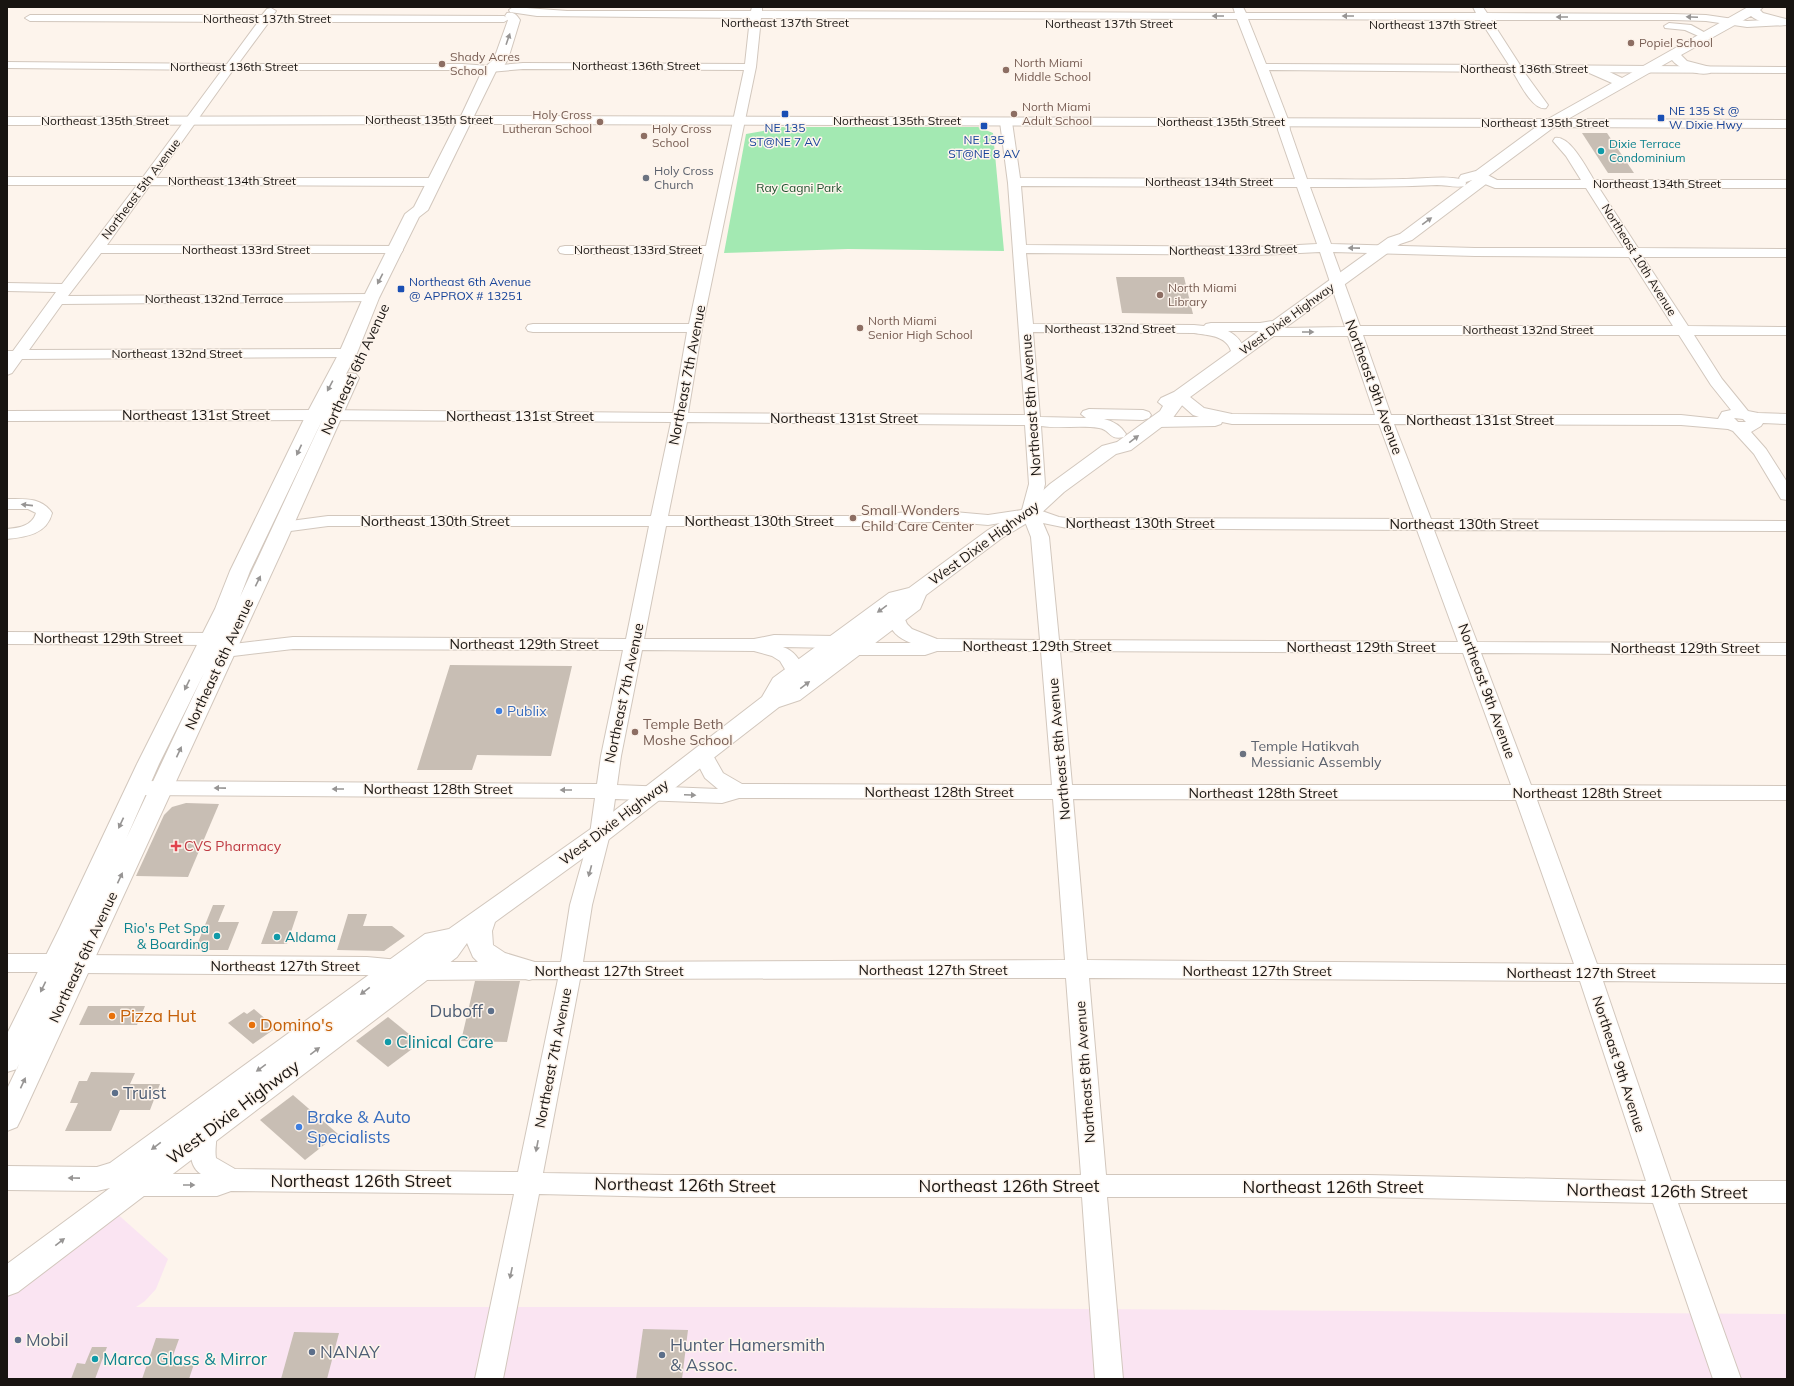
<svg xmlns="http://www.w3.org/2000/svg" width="1794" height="1386" viewBox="0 0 1794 1386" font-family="Mulish,sans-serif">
<rect width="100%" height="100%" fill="#fdf4ec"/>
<path fill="#fae4f2" d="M114,1211L168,1259L156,1289L145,1301L136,1307H805L1787,1314V1379H7V1284Z"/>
<path fill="#a3e9b2" d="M774,127H978L993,133L1004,251L848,249L724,253L746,134L763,131Z"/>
<g fill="#c8beb4">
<path d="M1582,133H1607L1634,173H1608Z"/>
<path d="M1116,277H1184L1193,314L1122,313Z"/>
<path d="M450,665L572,666L551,756L477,755L472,770H417Z"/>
<path d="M186,803L219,804L188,877L136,876L164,815L172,807Z"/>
<path d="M213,905H225L218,922H239L228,950H195Z"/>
<path d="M273,911H298L287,944H261Z"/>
<path d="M348,914H367L363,926H392L405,936L384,951L337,950Z"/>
<path d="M475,981H520L507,1042L461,1041Z"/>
<path d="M88,1006H145L137,1025H79Z"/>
<path d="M254,1009L276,1028L253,1044L228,1023L244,1012L247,1014Z"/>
<path d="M388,1017L420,1043L388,1067L356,1041Z"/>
<path d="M91,1072L135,1073L130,1084H160L150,1110H120L111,1131H65L78,1103H70L79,1081H87Z"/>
<path d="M293,1095L338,1134L305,1160L260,1120Z"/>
<path d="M643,1329L688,1330L682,1379H636Z"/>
<path d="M294,1332L339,1333L327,1379H281Z"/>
<path d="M156,1338L179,1339L170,1364H194L189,1379H142Z"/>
<path d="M92,1347H107L95,1379H71L77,1363L85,1364Z"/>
</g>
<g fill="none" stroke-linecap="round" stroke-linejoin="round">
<defs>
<g id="minor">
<path d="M513,7L567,11H751L752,7H762V11L1235,13L1233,7H1243L1246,13H1476L1473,7H1483L1487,13L1673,14L1706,15L1747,21L1787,19V25L1747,27L1706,21L1673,20H1491L1520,65L1787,67V73L1524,72L1548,105L1546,108C1533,111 1519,82 1513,72L1269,70L1289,122L1290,130L1307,179C1339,179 1371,180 1403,179C1424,179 1444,175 1465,180L1466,183L1465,186C1456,188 1446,185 1437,185C1395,187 1352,187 1310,187L1331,244L1475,248H1624L1586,188H1495L1480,182L1474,175L1476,172L1480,171L1497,180H1581L1566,156L1553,141L1555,138C1570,135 1587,169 1594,180H1787V188H1599L1638,248L1787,249V257H1643L1688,326L1787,327V335H1694L1722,379L1748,411L1758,413L1787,414V424L1763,423L1761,426L1751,432L1766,449L1787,482V500L1781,499L1754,454L1733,431L1728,429L1681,425L1394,424L1431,519L1787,521V531L1434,530L1477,642L1787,643V655L1481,653L1531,785L1787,786V800H1537L1597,964L1787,965V983L1603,981L1671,1181H1787V1203H1678L1741,1379H1713L1653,1203L1368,1197H1107L1123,1379H1095L1082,1197H666L539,1194L503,1379H475L514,1194L231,1191L217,1196H136L127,1193L124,1185L127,1177L136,1174H201C186,1165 190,1139 196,1126L205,1123L214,1126C219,1136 214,1147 216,1158L235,1169L518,1172L558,979L420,980L367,975L79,973L71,970L68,964L71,958L79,955L367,957L420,962H561L570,905L590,834L595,798L137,795L130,793L127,788L130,783L137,781L597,784L601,756L623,650L293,649L225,657L218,655L216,651L218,647L225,645L293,637L626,639L649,526H328L283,532L277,531L275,527L277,523L283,522L328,516H651L671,422L315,420L7,421V411L315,410L673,413L687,332H533L528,331L526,328L528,325L533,324H689L704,254H565L560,253L558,250L560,247L565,246H706L744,70L523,69L490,72L462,70H233L156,178H433L438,179L439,182L438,185L433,186L150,185L107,245L396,246L401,247L403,250L401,253H101L68,296L371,294L376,295L378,298L376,301L62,304L29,350L348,349L353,350L355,353L353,356L348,357L22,359L12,373L7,375V351H13L56,292L7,291V283L62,284L137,185H7V177H143L222,70L7,68V62L227,64L258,22L30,21L25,18L30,15H262L267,9L271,8L276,11L273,15L504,16L509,19L504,22H269L238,64H462L490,66L523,63L745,64L750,18L537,16L510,12L509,10ZM761,18L1237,19L1277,122L1278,130L1295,179L1020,178L1012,122L1010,119H1002L1000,122L1008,183L1025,415L688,413L702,328L756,67ZM1248,19L1480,20L1509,65L1266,64ZM1021,186L1297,187L1317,244L1258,247L1026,245ZM1320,252L1345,327L1282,328L1286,324L1284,321L1279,320L1260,323H1211L1206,324L1204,326L1194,325L1033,324L1026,253L1258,255ZM1333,252L1475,256L1629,257L1673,326H1360ZM1228,331H1262L1264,335L1269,336H1348L1375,415L1232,414L1204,408L1185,393L1180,391L1175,393L1172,396L1175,399L1193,415L1199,417H1156L1150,419L1148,422L1150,425L1156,427L1215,426L1221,424L1222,422L1232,424H1379L1414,519L1067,518L1059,517L1039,510L1045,484L1041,426C1060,429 1080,425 1099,428C1110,429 1109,441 1124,437L1126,434C1121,426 1113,421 1104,419L1143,420L1149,418L1151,415L1149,412L1143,410L1089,409L1083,411L1081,414L1086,418L1040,417L1033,332L1194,333C1205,335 1221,335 1228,345C1231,349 1231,353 1234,357L1239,358L1244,357L1246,354C1243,343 1238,336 1228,331ZM1363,335H1679L1711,385L1731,410L1722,412L1718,419L1681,415H1391ZM1734,418L1743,419L1746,422H1738ZM687,422L1025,425L1029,484L1022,510L988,515L954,512H907L869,516H668ZM1024,519L1031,537L1040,640L937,639L912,629L907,624L902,613L896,611L890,613L887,617C890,631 898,638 911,643H853L846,645L844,649L846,653L853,655H925L937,651H1041L1052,785L742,784L723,773L710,750L703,748L696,750L693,755L705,778L718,789L617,785L621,756L642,650L754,651L772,656L780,661L789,676L796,678L803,676L805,672C801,661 795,651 783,647L836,648L842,646L845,642L842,638L836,636L774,635L754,639H644L666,526H869L907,522H954L988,525ZM1043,523L1067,528L1417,530L1458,642L1059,640L1049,537ZM1060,651L1463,653L1511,785H1072ZM739,798L1053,799L1065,960L583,962L592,905L610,834L615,799L722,803ZM1073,799L1516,800L1574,964L1087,960ZM1066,978L1081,1175H666L543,1173L580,979ZM1089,978L1580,981L1646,1181L1368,1175H1106Z"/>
<path d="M1669,23L1691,25L1711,36L1705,39L1685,30L1665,28L1664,26Z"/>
<path d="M7,499C24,499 42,497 52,513C47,534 26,537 7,539V529C19,528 32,526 36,513L28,509H7Z"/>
<path d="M7,632L210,633L216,635L219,639L216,643L210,645L7,644Z"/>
<path d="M7,954H55L63,957L66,963L63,969L55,972H7Z"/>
</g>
<path id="major" d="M1748,7H1763L1760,10L1763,13L1786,19L1787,24C1779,28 1758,22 1751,16L1681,55L1687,61L1710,67L1712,70L1710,73C1698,76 1679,69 1672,60L1568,119L1787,120V128L1554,127L1488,176V181L1486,184L1412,240L1400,244L1186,400L1172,419L1131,450L1116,454L1064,492L1037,517L1002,538L926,595L920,609L800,700L779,707L608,840L495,922L492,931L493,945L505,953L538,963L542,970L538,977L529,980L487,967L479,963L473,957L467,943L457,957L405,997L18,1292L7,1296V1264L110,1188L97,1191L7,1190V1166L97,1167L110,1163L425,934L449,929L592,828L762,697L773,678L889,593L909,588L988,530L1023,509L1050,484L1102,446L1117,442L1160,411L1163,406L1158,402L1161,398L1174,392L1388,238L1400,234L1472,180L1466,182L1461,181L1459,178L1461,175L1476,171L1536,127L470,124L428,210L419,217L379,298L357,353L346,374L350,373L356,374L359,378L286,542L21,1119L17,1127L7,1131V1089L19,1064L17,1069L7,1072V1034L60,927L137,764L215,609L230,571L306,415L339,353L363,298L405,214L414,207L456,124L7,125V117L461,116L483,69L494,59L508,20L505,16L507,13C514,12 516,14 520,20L508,59L504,66L496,71L474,116L1548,119L1612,83L1587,72L1585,69L1587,66H1597L1622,78ZM326,412L240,597L250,571ZM204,673L126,839L159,764Z"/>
</defs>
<use href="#minor" stroke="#d2c7bd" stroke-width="2"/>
<use href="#major" stroke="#d2c7bd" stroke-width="2"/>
<use href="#minor" fill="#fff" fill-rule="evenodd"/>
<use href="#major" fill="#fff" fill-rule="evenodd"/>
</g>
<defs><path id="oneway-solid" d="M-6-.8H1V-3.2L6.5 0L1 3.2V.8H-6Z"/></defs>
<g fill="#979594">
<use href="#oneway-solid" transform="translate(1218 16) rotate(-180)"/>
<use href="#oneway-solid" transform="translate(1348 16) rotate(180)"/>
<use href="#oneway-solid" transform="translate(1562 17) rotate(-180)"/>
<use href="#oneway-solid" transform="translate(1692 17) rotate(-178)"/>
<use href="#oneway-solid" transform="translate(508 39) rotate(-71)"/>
<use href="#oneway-solid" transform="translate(1427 221) rotate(-36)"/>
<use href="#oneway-solid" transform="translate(1354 248) rotate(-179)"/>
<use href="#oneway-solid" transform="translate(380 279) rotate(117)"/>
<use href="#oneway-solid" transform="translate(1308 332)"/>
<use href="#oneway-solid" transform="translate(330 386) rotate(118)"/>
<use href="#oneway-solid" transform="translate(1134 439) rotate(-37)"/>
<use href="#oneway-solid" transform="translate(299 450) rotate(115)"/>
<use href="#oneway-solid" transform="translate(27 505) rotate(-174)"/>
<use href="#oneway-solid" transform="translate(258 581) rotate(-64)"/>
<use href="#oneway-solid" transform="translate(882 609) rotate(144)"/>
<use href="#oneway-solid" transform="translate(187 685) rotate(116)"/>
<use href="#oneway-solid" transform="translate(805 685) rotate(-37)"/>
<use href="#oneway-solid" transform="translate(179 752) rotate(-65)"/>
<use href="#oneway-solid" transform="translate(220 788) rotate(-179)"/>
<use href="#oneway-solid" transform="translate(338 789) rotate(-180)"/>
<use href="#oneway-solid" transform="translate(566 790) rotate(-180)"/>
<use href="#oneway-solid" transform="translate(690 795) rotate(2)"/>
<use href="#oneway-solid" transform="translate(121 823) rotate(115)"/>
<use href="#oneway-solid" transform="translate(590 871) rotate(105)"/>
<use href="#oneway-solid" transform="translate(120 878) rotate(-65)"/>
<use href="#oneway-solid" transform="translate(43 987) rotate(116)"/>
<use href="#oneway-solid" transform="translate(365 991) rotate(143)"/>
<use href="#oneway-solid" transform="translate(315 1051) rotate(-37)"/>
<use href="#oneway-solid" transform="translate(261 1068) rotate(144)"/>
<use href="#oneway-solid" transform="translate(23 1083) rotate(-65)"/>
<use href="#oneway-solid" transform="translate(156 1146) rotate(143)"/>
<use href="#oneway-solid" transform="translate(537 1146) rotate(101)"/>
<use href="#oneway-solid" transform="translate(74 1178) rotate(-179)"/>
<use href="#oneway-solid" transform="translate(189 1185)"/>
<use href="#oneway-solid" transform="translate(60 1242) rotate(-38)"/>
<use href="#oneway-solid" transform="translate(511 1273) rotate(102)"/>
</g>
<g fill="#8d6e63" stroke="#fdf4ec" stroke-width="1.5">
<circle cx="1631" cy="43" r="4"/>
<circle cx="442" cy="64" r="4"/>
<circle cx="1006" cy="70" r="4"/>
<circle cx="1014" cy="114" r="4"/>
<circle cx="600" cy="122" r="4"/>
<circle cx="644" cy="136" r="4"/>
<circle cx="1160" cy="295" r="4"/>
<circle cx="860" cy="328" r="4"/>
<circle cx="853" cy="518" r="4"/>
<circle cx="635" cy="732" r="4"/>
</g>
<g fill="#1a4fb4" stroke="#fdf4ec" stroke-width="1.5">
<rect x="781" y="110" width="8" height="8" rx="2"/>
<rect x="1657" y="114" width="8" height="8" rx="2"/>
<rect x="980" y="122" width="8" height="8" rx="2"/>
<rect x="397" y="285" width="8" height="8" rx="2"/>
</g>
<g fill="#0f9aa8" stroke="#fdf4ec" stroke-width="1.5">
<circle cx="1601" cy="151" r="4"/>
<circle cx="217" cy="936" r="4"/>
<circle cx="277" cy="937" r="4"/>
<circle cx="388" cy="1042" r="4"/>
<circle cx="95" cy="1359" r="4"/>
</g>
<g fill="#6b7280" stroke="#fdf4ec" stroke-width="1.5">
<circle cx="646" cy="178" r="4"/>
<circle cx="1243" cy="754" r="4"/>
</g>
<g fill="#3f7fe0" stroke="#fdf4ec" stroke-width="1.5">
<circle cx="499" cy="711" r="4"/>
<circle cx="299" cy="1127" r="4"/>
</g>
<path fill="#e0444e" stroke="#fdf4ec" stroke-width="1.5" d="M174 840h4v4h4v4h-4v4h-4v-4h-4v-4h4z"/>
<g fill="#5c6f8a" stroke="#fdf4ec" stroke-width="1.5">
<circle cx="491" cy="1011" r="4"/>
<circle cx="115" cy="1093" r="4"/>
<circle cx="18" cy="1340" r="4"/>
<circle cx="312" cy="1352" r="4"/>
<circle cx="662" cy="1355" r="4"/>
</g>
<g fill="#e8710a" stroke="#fdf4ec" stroke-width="1.5">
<circle cx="112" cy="1016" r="4"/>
<circle cx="252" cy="1025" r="4"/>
</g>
<g text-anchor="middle" stroke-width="3" stroke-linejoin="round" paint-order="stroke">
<g font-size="12" fill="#181411" stroke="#fdf4ec">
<text x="267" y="23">Northeast 137th Street</text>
<text x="785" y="27">Northeast 137th Street</text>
<text x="1109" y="28">Northeast 137th Street</text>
<text x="1433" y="29">Northeast 137th Street</text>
<text x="636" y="70">Northeast 136th Street</text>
<text x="234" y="71">Northeast 136th Street</text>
<text x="1524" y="73">Northeast 136th Street</text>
<text x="429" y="124">Northeast 135th Street</text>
<text x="105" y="125">Northeast 135th Street</text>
<text x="897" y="125">Northeast 135th Street</text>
<text x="1221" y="126">Northeast 135th Street</text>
<text x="1545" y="127">Northeast 135th Street</text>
<text x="232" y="185">Northeast 134th Street</text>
<text x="1209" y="186">Northeast 134th Street</text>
<text x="1657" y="188">Northeast 134th Street</text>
<text transform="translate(141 189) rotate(-53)" y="4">Northeast 5th Avenue</text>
<text x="246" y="254">Northeast 133rd Street</text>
<text x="638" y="254">Northeast 133rd Street</text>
<text transform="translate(1233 250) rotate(-1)" y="4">Northeast 133rd Street</text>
<text transform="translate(1639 260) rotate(58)" y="4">Northeast 10th Avenue</text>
<text x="214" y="303">Northeast 132nd Terrace</text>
<text transform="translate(1287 319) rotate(-36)" y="4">West Dixie Highway</text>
<text x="1110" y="333">Northeast 132nd Street</text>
<text x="1528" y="334">Northeast 132nd Street</text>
<text x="177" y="358">Northeast 132nd Street</text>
</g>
<g font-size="12" fill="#785e54" stroke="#fdf4ec" text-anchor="start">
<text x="1639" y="47">Popiel School</text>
<text x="450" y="61">Shady Acres<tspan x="450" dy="14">School</tspan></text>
<text x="1014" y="67">North Miami<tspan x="1014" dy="14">Middle School</tspan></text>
<text x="1022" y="111">North Miami<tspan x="1022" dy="14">Adult School</tspan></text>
<text x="592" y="119" text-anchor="end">Holy Cross<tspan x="592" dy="14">Lutheran School</tspan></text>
<text x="652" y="133">Holy Cross<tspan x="652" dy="14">School</tspan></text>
<text x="1168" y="292">North Miami<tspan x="1168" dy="14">Library</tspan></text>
<text x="868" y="325">North Miami<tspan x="868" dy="14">Senior High School</tspan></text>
</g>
<g font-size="12" fill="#164399" stroke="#fdf4ec" text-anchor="start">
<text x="1669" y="115">NE 135 St @<tspan x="1669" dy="14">W Dixie Hwy</tspan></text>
<text x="785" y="132" text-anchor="middle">NE 135<tspan x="785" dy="14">ST@NE 7 AV</tspan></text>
<text x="984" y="144" text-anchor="middle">NE 135<tspan x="984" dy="14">ST@NE 8 AV</tspan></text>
<text x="409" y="286">Northeast 6th Avenue<tspan x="409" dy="14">@ APPROX # 13251</tspan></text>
</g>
<g font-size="12" fill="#0d838f" stroke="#fdf4ec" text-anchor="start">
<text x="1609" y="148">Dixie Terrace<tspan x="1609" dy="14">Condominium</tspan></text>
</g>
<g font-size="12" fill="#5b616d" stroke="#fdf4ec" text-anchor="start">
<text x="654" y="175">Holy Cross<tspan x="654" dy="14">Church</tspan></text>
</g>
<g font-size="12" fill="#1d4f2c" stroke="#fdf4ec">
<text x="799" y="192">Ray Cagni Park</text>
</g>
<g font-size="14" fill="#181411" stroke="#fdf4ec">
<text transform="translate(355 369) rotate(-65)" y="5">Northeast 6th Avenue</text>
<text transform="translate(687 375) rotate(-79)" y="5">Northeast 7th Avenue</text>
<text transform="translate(1374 387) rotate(70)" y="5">Northeast 9th Avenue</text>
<text transform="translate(1031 405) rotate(-94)" y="5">Northeast 8th Avenue</text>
<text x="196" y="420">Northeast 131st Street</text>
<text x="520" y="421">Northeast 131st Street</text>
<text x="844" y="423">Northeast 131st Street</text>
<text x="1480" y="425">Northeast 131st Street</text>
<text x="435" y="526">Northeast 130th Street</text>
<text x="759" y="526">Northeast 130th Street</text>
<text x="1140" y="528">Northeast 130th Street</text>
<text x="1464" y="529">Northeast 130th Street</text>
<text transform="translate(984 543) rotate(-36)" y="5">West Dixie Highway</text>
<text x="108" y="643">Northeast 129th Street</text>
<text x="524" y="649">Northeast 129th Street</text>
<text x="1037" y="651">Northeast 129th Street</text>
<text x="1361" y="652">Northeast 129th Street</text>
<text x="1685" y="653">Northeast 129th Street</text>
<text transform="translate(219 664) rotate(-65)" y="5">Northeast 6th Avenue</text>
<text transform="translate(1487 691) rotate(70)" y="5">Northeast 9th Avenue</text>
<text transform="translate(624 693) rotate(-78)" y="5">Northeast 7th Avenue</text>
<text transform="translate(1059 749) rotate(-95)" y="5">Northeast 8th Avenue</text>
<text x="438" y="794">Northeast 128th Street</text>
<text x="939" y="797">Northeast 128th Street</text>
<text x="1263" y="798">Northeast 128th Street</text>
<text x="1587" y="798">Northeast 128th Street</text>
<text transform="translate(614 822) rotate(-37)" y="5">West Dixie Highway</text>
<text transform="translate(83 957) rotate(-65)" y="5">Northeast 6th Avenue</text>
<text x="285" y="971">Northeast 127th Street</text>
<text x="933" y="975">Northeast 127th Street</text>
<text x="609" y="976">Northeast 127th Street</text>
<text x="1257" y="976">Northeast 127th Street</text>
<text x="1581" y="978">Northeast 127th Street</text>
<text transform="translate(553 1058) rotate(-79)" y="5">Northeast 7th Avenue</text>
<text transform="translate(1619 1064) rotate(72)" y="5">Northeast 9th Avenue</text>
<text transform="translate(1085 1072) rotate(-94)" y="5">Northeast 8th Avenue</text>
</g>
<g font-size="14" fill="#785e54" stroke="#fdf4ec" text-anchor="start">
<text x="861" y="515">Small Wonders<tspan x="861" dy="16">Child Care Center</tspan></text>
<text x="643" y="729">Temple Beth<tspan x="643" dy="16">Moshe School</tspan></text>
</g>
<g font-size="14" fill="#366cbe" stroke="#fdf4ec" text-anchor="start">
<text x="507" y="716">Publix</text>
</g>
<g font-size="14" fill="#5b616d" stroke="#fdf4ec" text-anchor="start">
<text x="1251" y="751">Temple Hatikvah<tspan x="1251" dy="16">Messianic Assembly</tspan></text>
</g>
<g font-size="14" fill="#be3a42" stroke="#fdf4ec" text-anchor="start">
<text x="184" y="851">CVS Pharmacy</text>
</g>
<g font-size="14" fill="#0d838f" stroke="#fdf4ec" text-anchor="end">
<text x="209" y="933">Rio's Pet Spa<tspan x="209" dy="16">&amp; Boarding</tspan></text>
<text x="285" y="942" text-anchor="start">Aldama</text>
</g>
<g font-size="17" fill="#4e5e75" stroke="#fdf4ec" text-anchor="start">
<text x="483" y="1017" text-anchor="end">Duboff</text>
<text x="123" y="1099">Truist</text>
<text x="26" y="1346">Mobil</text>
<text x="670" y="1351">Hunter Hamersmith<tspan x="670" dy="20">&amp; Assoc.</tspan></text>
<text x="320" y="1358">NANAY</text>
</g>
<g font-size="17" fill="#c56008" stroke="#fdf4ec" text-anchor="start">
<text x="120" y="1022">Pizza Hut</text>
<text x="260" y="1031">Domino's</text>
</g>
<g font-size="17" fill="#0d838f" stroke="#fdf4ec" text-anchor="start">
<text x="396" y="1048">Clinical Care</text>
<text x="103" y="1365">Marco Glass &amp; Mirror</text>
</g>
<g font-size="17" fill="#181411" stroke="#fdf4ec">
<text transform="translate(233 1112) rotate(-37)" y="6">West Dixie Highway</text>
<text x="361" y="1187">Northeast 126th Street</text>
<text transform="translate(685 1185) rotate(1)" y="6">Northeast 126th Street</text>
<text x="1009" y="1192">Northeast 126th Street</text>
<text x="1333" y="1193">Northeast 126th Street</text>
<text transform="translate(1657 1191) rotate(1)" y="6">Northeast 126th Street</text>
</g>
<g font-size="17" fill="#366cbe" stroke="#fdf4ec" text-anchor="start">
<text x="307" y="1123">Brake &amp; Auto<tspan x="307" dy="20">Specialists</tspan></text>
</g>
</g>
<rect width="1794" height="1386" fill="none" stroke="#181411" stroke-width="16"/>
</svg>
